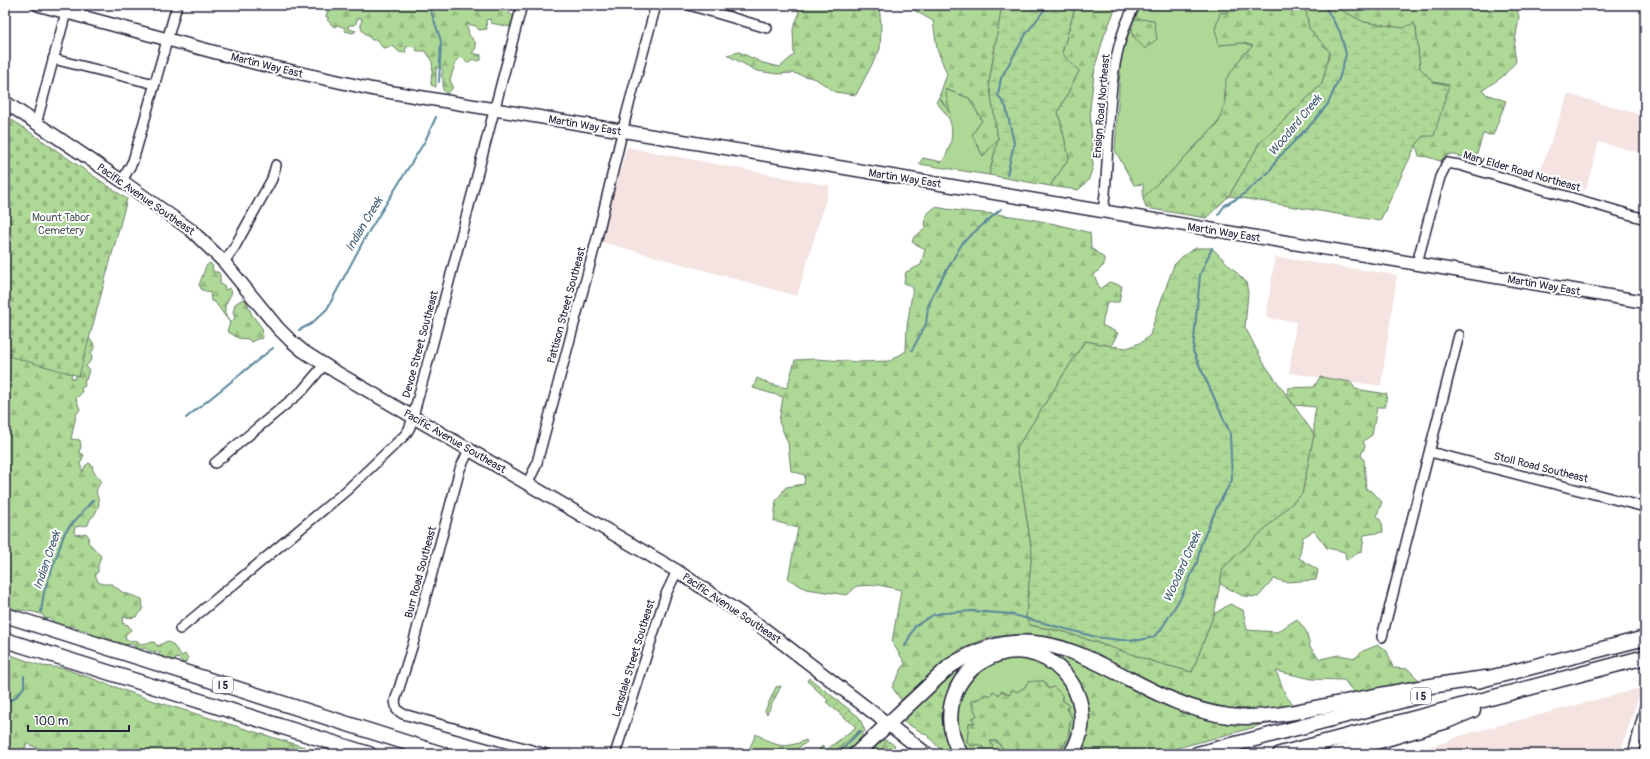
<svg xmlns="http://www.w3.org/2000/svg" width="1650" height="759" viewBox="0 0 1650 759" font-family="Pangolin,sans-serif">
<defs>
<pattern id="forest-firs" width="22" height="20" patternUnits="userSpaceOnUse"><rect width="22" height="20" fill="#aed896"/><path d="M5 1l3.5 6h-7zM16 11l3.5 6h-7z" fill="#95b982"/></pattern>
<pattern id="wetland-marsh" width="20" height="14" patternUnits="userSpaceOnUse"><rect width="20" height="14" fill="#aed896"/><path d="M1 5h8M5 5V1M11 12h8M15 12V8" fill="none" stroke="#95b982"/></pattern>
<pattern id="cemetery-stones" width="16" height="16" patternUnits="userSpaceOnUse"><rect width="16" height="16" fill="#aed896"/><path d="M2 7V4a2 2 0 0 1 4 0v3zM10 15v-3a2 2 0 0 1 4 0v3z" fill="#95b982"/></pattern>
<pattern id="garden-furrows" width="10" height="10" patternUnits="userSpaceOnUse"><rect width="10" height="10" fill="#aed896"/><path d="M-1 1l2-2M0 10L10 0M9 11l2-2" fill="none" stroke="#95b982"/></pattern>
</defs>
<rect width="100%" height="100%" fill="#fff"/>
<filter id="ink" filterUnits="userSpaceOnUse"><feTurbulence type="fractalNoise" baseFrequency=".025" numOctaves="2"/><feDisplacementMap in="SourceGraphic" scale="8" xChannelSelector="R" yChannelSelector="G"/><feConvolveMatrix kernelMatrix="1 2 1 2 8 2 1 2 1" color-interpolation-filters="sRGB"/></filter>
<g filter="url(#ink)">
<g fill="#f5e3e2">
<path d="M1568,94L1645,116V154L1599,142L1586,190L1538,177Z"/>
<path d="M627,147L830,186L797,296L599,241Z"/>
<path d="M1275,257L1397,275L1381,386L1289,373L1296,322L1266,318Z"/>
<path d="M1641,688L1620,754H1402L1446,742L1459,736Z"/>
</g>
<g fill="#aed896" stroke="#687d68">
<path d="M1141,5H1254L1238,11L1220,14L1219,45L1244,43L1254,46L1243,55L1224,88L1225,102L1219,121L1167,176L1159,182L1143,198V184L1134,185L1115,150L1121,56L1131,27L1133,37L1154,20L1135,19Z"/>
<path d="M944,89L969,98L982,120L972,135L983,156L998,139L989,175L919,164L923,158L942,162C950,150 956,131 948,117C945,112 940,107 936,102L939,97L949,112Z"/>
<path d="M1023,658C1036,662 1049,665 1059,675C1079,695 1081,732 1064,754H1059L1063,752V747C1071,737 1068,728 1072,717L1067,709L1069,705L1062,699V695L1054,687L1048,689L1044,681L1028,682L1024,688L1017,692L1012,689L1010,695L1001,691L999,695L993,691L991,696L985,694L980,698L971,701L977,716L972,718L975,723H969L967,743L973,746L977,744L983,747L987,752H995L990,741L997,742L1006,752L1011,754H969C951,728 953,694 977,673C980,671 984,667 987,665C998,659 1011,659 1023,658Z"/>
<path d="M756,734C777,746 782,750 806,740L807,742L790,754H747Z"/>
</g>
<g fill="url(#forest-firs)" stroke="#687d68">
<path d="M330,5H493L506,10L514,17L510,27L491,23L490,19L486,20L487,29L479,30L476,26L467,24L469,35L475,42L476,48L472,53L481,55V60L478,61L473,59L467,63L461,57L456,61L450,80L452,84V89L447,94L443,90V79L441,75L443,72L441,68L437,67L436,70V87L431,85C431,69 437,64 425,51H417L415,47L408,46L406,48L405,53L399,52L394,47L390,46L389,47L383,48L377,40H372C363,31 359,32 362,18H358L355,25H350L348,26L349,29L356,31L353,33L345,31V28L338,25L334,27L327,20L329,18L326,17L327,12L329,11Z"/>
<path d="M797,5H879L881,26L880,49L856,95L835,92L816,79L793,73L777,74L757,71L727,55L739,52L763,63L780,67L794,55L793,29L799,14Z"/>
<path d="M914,5H1002L989,83L998,139L983,156L972,135L982,120L969,98L945,89L950,113L939,97L947,74L937,49L933,21L912,9Z"/>
<path d="M1077,5H1117L1104,36L1095,67L1090,108L1093,167L1088,181L1078,190L1050,186L1069,158L1058,112L1079,71L1062,53L1074,11Z"/>
<path d="M1254,5H1305L1309,28L1330,52L1322,84L1259,144L1229,196L1206,218L1146,208L1143,198L1159,182L1167,176L1219,122L1225,102L1226,79L1243,55L1253,46L1244,43L1219,45L1215,29L1220,13L1238,11Z"/>
<path d="M1331,5H1516L1519,17L1514,48L1516,62L1502,77L1483,90L1486,94L1506,101L1493,135L1483,134L1475,160L1450,154L1440,161L1428,157L1419,156L1416,145L1423,136L1449,85L1433,82L1420,68L1416,28H1403L1364,22Z"/>
<path d="M1135,19L1154,20L1157,39L1145,49C1135,38 1128,34 1135,19Z"/>
<path d="M935,207C951,210 967,212 984,213C1019,216 1056,223 1090,233L1091,248L1104,258V265L1094,275L1100,289L1109,282L1122,286L1119,302H1107L1102,325L1118,333L1111,346L1085,341L1016,449L1032,552L1026,617L1029,625L1065,632L1158,663L1192,672L1214,614L1230,604L1243,610L1247,630L1277,632L1297,619L1306,631L1310,647L1320,659L1339,655L1355,658L1363,651L1378,645L1387,651L1393,668L1408,669L1419,680L1413,685L1355,694L1344,680L1312,679L1276,671L1286,696L1294,705L1271,713L1227,709L1192,702L1149,683L1063,640L1023,634L990,637L959,650L901,700L892,687L905,663L892,642L901,590L879,585L857,586L847,595L806,589L788,579L798,528L774,521L776,501L786,487L804,484L805,475L791,471L788,443L779,422L783,397L753,388L757,378L770,384L787,388L795,360L816,359L858,362L890,361L906,351L907,327L913,287L904,283L906,272L921,265L925,249L912,242L914,237L925,229L926,215Z"/>
<path d="M210,263L213,266L212,268L214,272H218L220,275V284L224,285L225,290L230,288L232,292L225,306V313L231,322L235,318L233,313L235,304L243,299L246,301L252,315L262,328L263,338L257,339L251,342L248,339L238,338L227,331L230,323L215,302L211,301L210,292L202,290L199,285L206,266Z"/>
<path d="M87,338L92,341L95,347L91,353L92,359L86,366L89,370L86,380H84L85,386L81,388L82,392L76,399L80,409L76,415L71,439L80,440L81,447L79,452L84,455L80,464L83,472L85,466L89,463L92,465L93,471L101,480C100,484 98,486 97,489C95,494 99,498 99,502C99,508 94,517 90,519L88,525L75,527L74,532L76,535L86,533L89,537L88,542L101,556L98,566V572L95,574L98,582L103,584H112L122,592L142,599L143,609C136,619 135,618 124,617L122,623L128,625L131,630L125,635L126,640L138,641L140,644L154,642L158,646L167,641L172,644L182,656L185,654L188,658L186,662L182,663L180,659L176,658L175,663L162,660L158,655L161,652L149,651L145,648L138,650L132,644L122,645L120,642L113,643L112,639H105L101,636C94,637 91,635 86,630H81C75,625 71,627 64,626C60,625 59,623 54,623L51,619L44,618L43,615L34,612L14,609L5,604V345L73,368L71,378L75,379Z"/>
<path d="M1320,377L1351,382L1355,389L1387,394L1385,407H1377L1372,435L1363,441L1365,446L1361,455L1364,460L1366,489L1373,492L1382,502L1377,515L1382,523L1383,532L1364,535L1362,551L1346,560L1345,552L1327,548L1314,531L1303,537L1299,558L1318,570L1316,580L1286,582L1274,579L1258,597L1243,596L1220,584L1223,568L1302,494L1314,434V419L1316,407L1294,405L1288,397V388L1314,387Z"/>
<path d="M1040,648L1057,651L1166,701L1265,723L1252,728L1155,754H1075L1086,717Z"/>
<path d="M5,653L42,666L63,668L151,700L327,754H56L27,744L22,754H18L5,743Z"/>
<path d="M970,661L962,673L951,744L948,751L940,749L927,735L900,720L945,678Z"/>
<path d="M1037,681H1044L1048,689L1054,687L1062,695V700L1069,705L1067,709L1072,717C1067,728 1071,737 1062,747L1063,752L1059,754H1011L1006,752L997,741H990L995,752H987L983,747L977,744L973,746L967,743L969,723H975L972,718L977,716L971,702L980,698L985,694L991,696L993,691L999,695L1001,691L1010,695L1012,689L1017,692L1024,688L1028,682Z"/>
<path d="M860,732L863,735L854,746L848,749L844,754H818L833,751L842,745L850,737Z"/>
<path d="M878,738L890,742L895,746L891,751L896,754H861Z"/>
</g>
<g fill="url(#wetland-marsh)" stroke="#687d68">
<path d="M1002,5H1077L1074,11L1062,53L1079,71L1058,112L1069,158L1050,186L989,175L998,139L989,83Z"/>
<path d="M1305,5H1331L1364,22L1403,28L1414,23L1416,28L1420,68L1433,82L1449,85L1434,136H1423L1416,145L1380,221L1229,196L1259,144L1322,84L1330,52L1309,28Z"/>
<path d="M1196,248H1212L1246,282L1248,293L1245,327L1263,362L1314,434L1302,494L1223,568L1214,614L1192,672L1158,663L1065,632L1030,625L1026,617L1032,552L1016,449L1085,341L1111,346L1127,348L1142,342L1150,335L1157,312L1174,265L1184,255Z"/>
</g>
<path fill="url(#cemetery-stones)" stroke="#687d68" d="M5,115L127,199L79,376L5,355Z"/>
<g fill="url(#garden-furrows)" stroke="#687d68">
<path d="M809,678L859,717L865,731L863,733L860,730C852,736 844,746 834,750C829,752 823,752 818,754V751L822,746L826,750L856,727L826,702L828,700L807,681Z"/>
<path d="M781,686L767,714L765,711L776,687Z"/>
</g>
<g fill="none" stroke-linecap="round" stroke-linejoin="round">
<g stroke="#59879c" stroke-width="2">
<path d="M429,5L441,41L439,82"/>
<path d="M1007,175L1014,143L1006,107L998,95L1001,78L1026,34L1048,5"/>
<path d="M1218,215L1225,205L1240,197L1269,172L1278,158L1313,122L1328,104L1340,76L1346,54L1340,32L1324,5"/>
<path d="M299,330L311,324L327,309L366,236L425,141L436,117"/>
<path d="M912,350L926,324L928,307L935,290L963,242L1001,209"/>
<path d="M186,418L273,348"/>
<path d="M41,612L44,592L65,532L93,500"/>
<path d="M905,646L915,626L933,615L943,613L973,611L1010,614L1096,637L1120,640H1140L1153,637L1160,631L1181,597L1197,562L1201,544L1217,507L1232,480L1230,433L1193,351L1200,275L1212,248"/>
<path d="M5,701L14,699L24,687V676"/>
<path d="M838,754L860,731"/>
</g>
<defs>
<g id="minor">
<path d="M689,5L767,28"/>
<path d="M53,59L155,84"/>
<path d="M36,124L68,5"/>
<path d="M122,181L133,161L177,5"/>
<path d="M1103,212C1112,147 1102,63 1135,5"/>
<path d="M224,262L234,248L272,179L276,165"/>
<path d="M1417,263L1440,177L1447,163L1459,165L1645,219"/>
<path d="M469,450L460,469L413,644L395,701L397,710L403,714L546,754"/>
<path d="M1430,452L1645,507"/>
<path d="M215,463L302,391L324,365"/>
<path d="M527,484L536,466L597,238L627,112L656,5"/>
<path d="M180,629L347,490L406,434L410,427L426,369L522,5"/>
<path d="M1382,637L1459,335"/>
<path d="M615,754L666,594L677,571"/>
<path d="M1633,754L1645,707"/>
</g>
<g id="major">
<path d="M39,5L259,64L372,89L1645,302"/>
<path d="M5,102L122,181L191,230L224,262L278,328L290,340L303,351L336,372L677,571L763,628L927,754"/>
</g>
<g id="highway">
<path d="M5,615L442,754"/>
<path d="M5,640L369,754"/>
<path d="M1477,681L1645,638"/>
<path d="M856,754L950,666C1059,596 1125,703 1229,716C1267,720 1304,710 1340,703C1389,693 1437,684 1486,678"/>
<path d="M961,754C950,737 947,715 954,696C959,681 969,669 983,661C1042,625 1108,696 1071,754"/>
<path d="M1197,754L1420,696"/>
<path d="M1280,754L1645,657"/>
<path d="M1335,754L1447,721L1473,710"/>
</g>
</defs>
<use href="#minor" stroke="#22223b" stroke-width="12"/>
<use href="#major" stroke="#22223b" stroke-width="15"/>
<use href="#highway" stroke="#22223b" stroke-width="17"/>
<use href="#minor" stroke="#fff" stroke-width="9"/>
<use href="#major" stroke="#fff" stroke-width="12"/>
<use href="#highway" stroke="#fff" stroke-width="14"/>
</g>
</g>
<g text-anchor="middle" stroke-width="4" stroke-linejoin="round" paint-order="stroke">
<g fill="#fff" stroke="#646476" stroke-width="1">
<rect x="213" y="677" width="20" height="16" rx="3"/>
<rect x="1411" y="688" width="20" height="16" rx="3"/>
</g>
<g font-size="10" font-weight="bold" fill="#22223b">
<text x="223" y="689">I 5</text>
<text x="1421" y="700">I 5</text>
</g>
<g font-size="11" fill="#22223b" stroke="#fff">
<text transform="translate(267 65) rotate(14)" y="4">Martin Way East</text>
<text transform="translate(1101 106) rotate(-85)" y="4">Ensign Road Northeast</text>
<text transform="translate(585 125) rotate(10)" y="4">Martin Way East</text>
<text transform="translate(1522 171) rotate(16)" y="4">Mary Elder Road Northeast</text>
<text transform="translate(905 178) rotate(9)" y="4">Martin Way East</text>
<text transform="translate(146 199) rotate(35)" y="4">Pacific Avenue Southeast</text>
<text transform="translate(1224 232) rotate(9)" y="4">Martin Way East</text>
<text transform="translate(1544 285) rotate(10)" y="4">Martin Way East</text>
<text transform="translate(566 305) rotate(-75)" y="4">Pattison Street Southeast</text>
<text transform="translate(420 344) rotate(-75)" y="4">Devoe Street Southeast</text>
<text transform="translate(455 441) rotate(30)" y="4">Pacific Avenue Southeast</text>
<text transform="translate(1541 467) rotate(14)" y="4">Stoll Road Southeast</text>
<text transform="translate(420 572) rotate(-75)" y="4">Burr Road Southeast</text>
<text transform="translate(732 608) rotate(34)" y="4">Pacific Avenue Southeast</text>
<text transform="translate(633 658) rotate(-73)" y="4">Lansdale Street Southeast</text>
</g>
<g font-size="11" fill="#4c5956" stroke="#fff">
<text x="61" y="221">Mount Tabor<tspan x="61" dy="13">Cemetery</tspan></text>
</g>
<g font-size="12" font-style="italic" fill="#425d73" stroke="#fff">
<text transform="translate(1295 125) rotate(-50)" y="4">Woodard Creek</text>
<text transform="translate(364 224) rotate(-59)" y="4">Indian Creek</text>
<text transform="translate(47 560) rotate(-71)" y="4">Indian Creek</text>
<text transform="translate(1182 567) rotate(-66)" y="4">Woodard Creek</text>
</g>
</g>
<rect width="1650" height="759" fill="none" stroke="#fff" stroke-width="20"/>
<rect x="10" y="10" width="1630" height="739" fill="none" stroke="#22223b" stroke-width="1.5" filter="url(#ink)"/>
<path d="M28 725v6h101v-6" fill="none" stroke="#22223b" stroke-width="2"/>
<text x="34" y="725" font-size="12" fill="#22223b" stroke="#ffffff" stroke-width="3" paint-order="stroke">100 m</text>
</svg>
